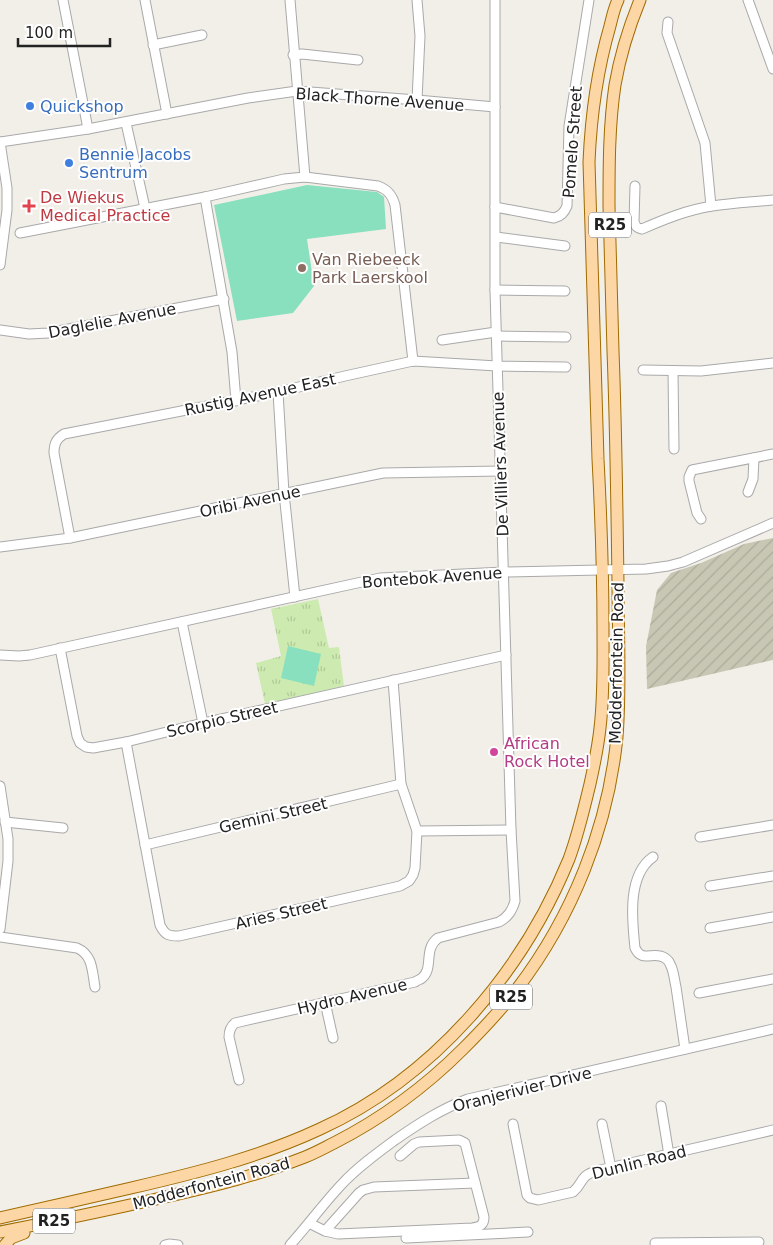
<svg xmlns="http://www.w3.org/2000/svg" width="773" height="1245" viewBox="0 0 773 1245" font-family="'DejaVu Sans',sans-serif">
<defs>
<pattern id="construction-furrows" width="10" height="10" patternUnits="userSpaceOnUse" patternTransform="scale(1.25)"><rect width="10" height="10" fill="#c7c7b4"/><path d="M-1 1l2-2M0 10L10 0M9 11l2-2" fill="none" stroke="#abab9a"/></pattern>
<pattern id="grass-tufts" width="24" height="20" patternUnits="userSpaceOnUse" patternTransform="scale(1.25)"><rect width="24" height="20" fill="#cdebb0"/><path d="M3 7l-1-3M5 7V3M7 7l1-3M15 17l-1-3M17 17v-4M19 17l1-3" fill="none" stroke="#b0c997"/></pattern>
</defs>
<rect width="100%" height="100%" fill="#f2efe9"/>
<path fill="url(#construction-furrows)" d="M773,538V660L647,689L646,646L657,590L671,573L701,563L744,544Z"/>
<path fill="url(#grass-tufts)" d="M318,599L329,648L339,647L344,686L265,704L256,663L281,656L271,609Z"/>
<g fill="#88e0be">
<path d="M307,185L377,192L384,197L386,229L307,239L314,286L293,313L237,321L214,205Z"/>
<path d="M288,646L321,654L314,686L281,678Z"/>
</g>
<g fill="none" stroke-linecap="round" stroke-linejoin="round">
<defs>
<g id="minor">
<path d="M63,0L88,129"/>
<path d="M145,0L167,114"/>
<path d="M290,0L305,177"/>
<path d="M748,0L773,69"/>
<path d="M668,22L667,33L705,143L711,206"/>
<path d="M153,45L202,35"/>
<path d="M293,55L302,54L358,60"/>
<path d="M417,100L420,36L417,0"/>
<path d="M126,123L145,208"/>
<path d="M0,142L88,129L248,98L297,91L417,100L495,107"/>
<path d="M0,142L7,188V210L0,265"/>
<path d="M635,186L634,222C636,227 637,228 642,229C665,219 687,210 712,206C732,203 753,202 773,200"/>
<path d="M205,197L232,352L236,401"/>
<path d="M495,207L554,218C561,216 564,213 567,206L569,126L589,0"/>
<path d="M20,233L205,197L284,179L305,177L378,186C388,190 392,195 395,205L413,361"/>
<path d="M496,237L565,246"/>
<path d="M495,290L565,291"/>
<path d="M0,330L29,334L48,333L224,299"/>
<path d="M497,336L566,337"/>
<path d="M442,340L496,332"/>
<path d="M643,370L701,371L773,363"/>
<path d="M673,371L674,449"/>
<path d="M278,392L284,493L295,597"/>
<path d="M748,492L753,479L754,458"/>
<path d="M701,519L697,513L689,481V477L692,470L773,454"/>
<path d="M70,538L54,453C54,444 56,439 64,434L278,392L345,376L413,361L497,366L566,367"/>
<path d="M0,547L70,538L383,473L501,471"/>
<path d="M182,622L203,723"/>
<path d="M60,648L77,736L80,743L86,747L93,748L126,742L203,723L506,655"/>
<path d="M0,655L19,656L30,655L380,578L504,572L646,569L668,566L683,562L773,523"/>
<path d="M126,742L160,925C165,935 168,936 179,936L400,886L409,881L413,875L415,868L417,831L401,784L393,680"/>
<path d="M0,786L8,839V861L0,929"/>
<path d="M5,822L63,828"/>
<path d="M417,831L511,830"/>
<path d="M700,837L773,825"/>
<path d="M145,845L401,784"/>
<path d="M653,857C627,875 632,920 635,948C643,964 653,950 665,958C668,960 669,961 670,964C674,971 674,979 676,987C679,1008 682,1028 685,1049"/>
<path d="M710,886L773,876"/>
<path d="M710,928L773,917"/>
<path d="M0,937L77,948C93,955 92,971 95,987"/>
<path d="M699,993L773,979"/>
<path d="M325,1002L333,1038"/>
<path d="M239,1080L229,1037C229,1031 230,1027 235,1023L415,982C417,980 420,980 422,978C434,968 423,949 438,938L499,922C508,917 512,911 515,901L511,830L495,290V0"/>
<path d="M661,1106L669,1155"/>
<path d="M513,1124L527,1195L530,1198L538,1200L573,1192C584,1183 579,1176 596,1171L773,1130"/>
<path d="M602,1124L611,1168"/>
<path d="M309,1223L325,1231L338,1234L472,1228C480,1227 484,1225 484,1217L465,1143L459,1140L419,1142L414,1144L400,1156"/>
<path d="M325,1231L359,1193L363,1190L374,1187L475,1183"/>
<path d="M406,1238L528,1232"/>
<path d="M655,1243L759,1242"/>
<path d="M165,1245L169,1244L178,1245"/>
<path d="M290,1245C308,1225 324,1203 342,1184C358,1167 376,1154 395,1140C418,1124 441,1109 468,1099L773,1029"/>
</g>
<g id="major">
<path d="M0,1218C44,1208 87,1198 131,1188C196,1173 260,1157 320,1129C433,1078 523,972 569,859C578,835 584,809 590,784C594,766 598,747 600,728C604,695 603,662 603,629C603,572 601,516 598,459C595,360 592,261 589,162C591,115 597,71 610,26C612,18 614,8 618,0"/>
<path d="M0,1232C55,1221 110,1210 165,1197C213,1186 259,1175 305,1157C315,1153 324,1148 334,1143C381,1119 426,1086 463,1049C482,1030 501,1010 517,989C572,917 608,828 617,737C621,686 618,635 618,584C617,506 616,428 613,351C612,302 610,254 609,206C609,166 609,125 615,85C620,56 629,27 640,0"/>
<path d="M5,1245L11,1238L24,1233"/>
</g>
</defs>
<use href="#minor" stroke="#a9a9a9" stroke-width="11"/>
<use href="#major" stroke="#a06b00" stroke-width="13"/>
<use href="#minor" stroke="#fff" stroke-width="9"/>
<use href="#major" stroke="#fcd6a4" stroke-width="11"/>
</g>
<g fill="#3f7fe0" stroke="#fff" stroke-width="2">
<circle cx="30" cy="106" r="5"/>
<circle cx="69" cy="163" r="5"/>
</g>
<path fill="#e0444e" stroke="#fff" stroke-width="2" d="M26.5 198.5h5v5h5v5h-5v5h-5v-5h-5v-5h5z"/>
<circle fill="#8d6e63" stroke="#fff" stroke-width="2" cx="302" cy="268" r="5"/>
<circle fill="#d1479c" stroke="#fff" stroke-width="2" cx="494" cy="752" r="5"/>
<g text-anchor="middle" stroke-width="4" stroke-linejoin="round" paint-order="stroke">
<g fill="#fff" stroke="#646464" stroke-width="1">
<rect x="589" y="212.5" width="42" height="25" rx="4"/>
<rect x="490" y="984.5" width="42" height="25" rx="4"/>
<rect x="33" y="1208.5" width="42" height="25" rx="4"/>
</g>
<g font-size="15" font-weight="bold" fill="#222">
<text x="610" y="230">R25</text>
<text x="511" y="1002">R25</text>
<text x="54" y="1226">R25</text>
</g>
<g font-size="16" fill="#222" stroke="#fff">
<text transform="translate(380 99) rotate(4)" y="6">Black Thorne Avenue</text>
<text transform="translate(572 142) rotate(-86)" y="6">Pomelo Street</text>
<text transform="translate(112 320) rotate(-11)" y="6">Daglelie Avenue</text>
<text transform="translate(260 394) rotate(-12)" y="6">Rustig Avenue East</text>
<text transform="translate(500 464) rotate(-92)" y="6">De Villiers Avenue</text>
<text transform="translate(250 501) rotate(-12)" y="6">Oribi Avenue</text>
<text transform="translate(432 577) rotate(-4)" y="6">Bontebok Avenue</text>
<text transform="translate(616 663) rotate(-89)" y="6">Modderfontein Road</text>
<text transform="translate(222 719) rotate(-13)" y="6">Scorpio Street</text>
<text transform="translate(273 815) rotate(-13)" y="6">Gemini Street</text>
<text transform="translate(281 913) rotate(-13)" y="6">Aries Street</text>
<text transform="translate(352 996) rotate(-13)" y="6">Hydro Avenue</text>
<text transform="translate(522 1089) rotate(-14)" y="6">Oranjerivier Drive</text>
<text transform="translate(639 1162) rotate(-14)" y="6">Dunlin Road</text>
<text transform="translate(211 1183) rotate(-15)" y="6">Modderfontein Road</text>
</g>
<g font-size="16" fill="#366cbe" stroke="#fff" text-anchor="start">
<text x="40" y="112">Quickshop</text>
<text x="79" y="160">Bennie Jacobs<tspan x="79" dy="18">Sentrum</tspan></text>
</g>
<g font-size="16" fill="#be3a42" stroke="#fff" text-anchor="start">
<text x="40" y="203">De Wiekus<tspan x="40" dy="18">Medical Practice</tspan></text>
</g>
<g font-size="16" fill="#785e54" stroke="#fff" text-anchor="start">
<text x="312" y="265">Van Riebeeck<tspan x="312" dy="18">Park Laerskool</tspan></text>
</g>
<g font-size="16" fill="#b23c85" stroke="#fff" text-anchor="start">
<text x="504" y="749">African<tspan x="504" dy="18">Rock Hotel</tspan></text>
</g>
</g>
<path d="M18 38v8h92v-8" fill="none" stroke="#222222" stroke-width="2.5"/>
<text x="25" y="38" font-size="15" fill="#222222" stroke="#ffffff" stroke-width="4" paint-order="stroke">100 m</text>
</svg>
